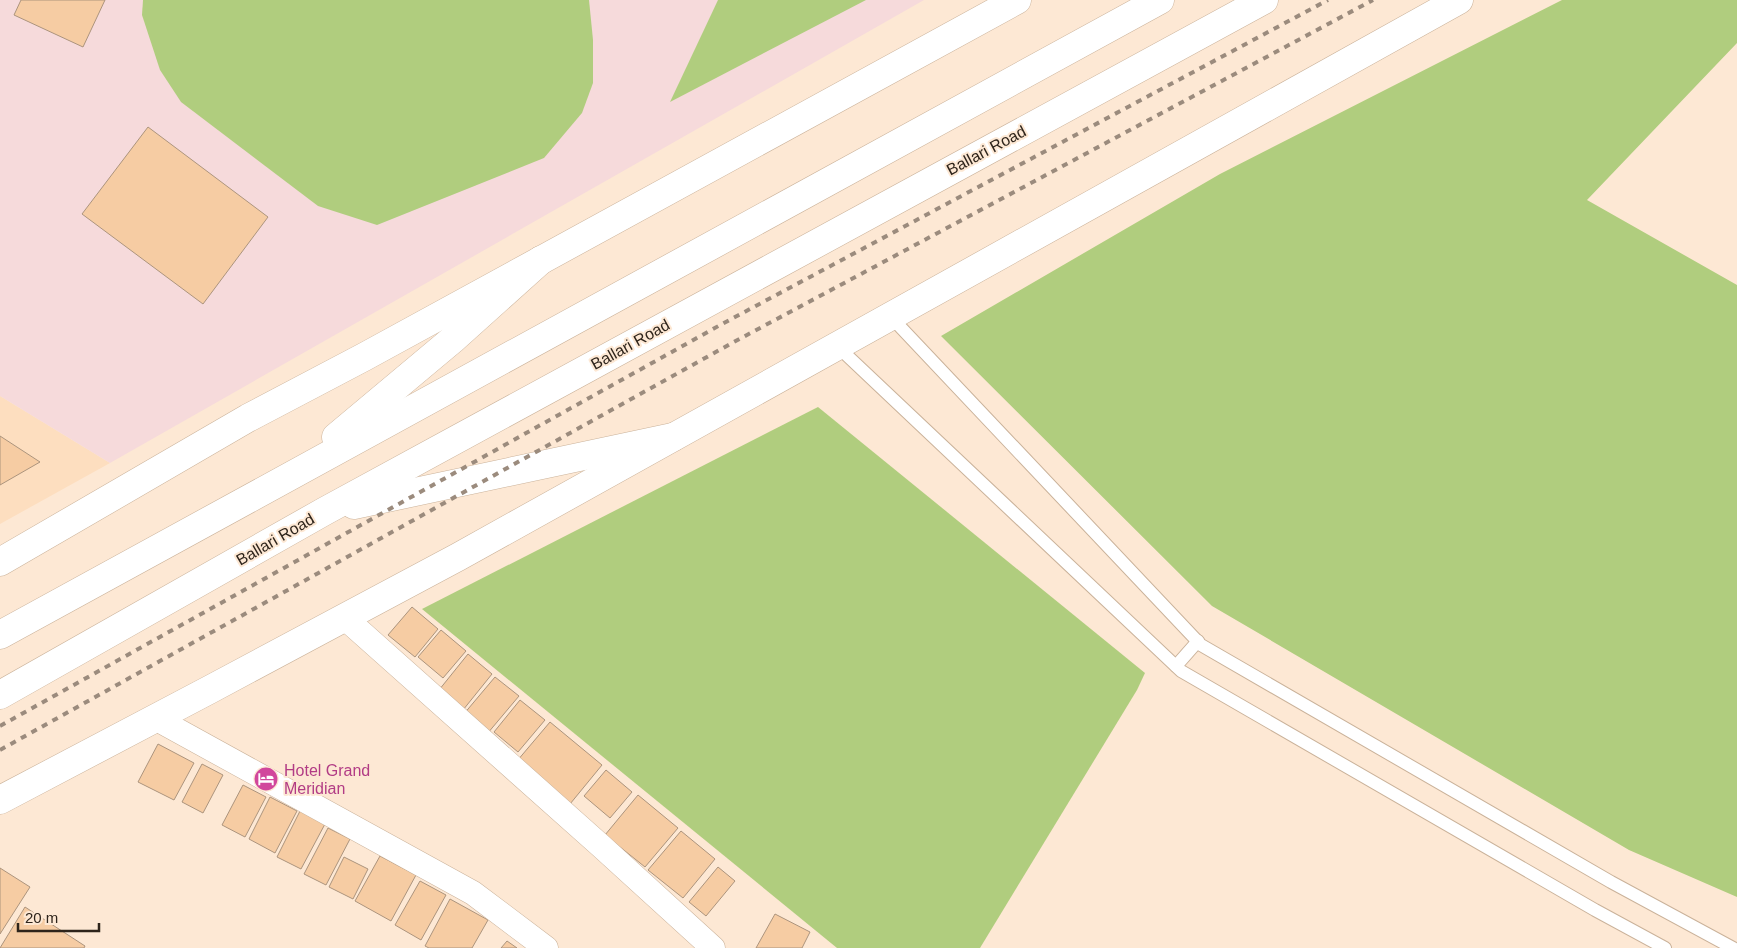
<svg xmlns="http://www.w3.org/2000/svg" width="1737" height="948" viewBox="0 0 1737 948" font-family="Helvetica,sans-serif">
<rect width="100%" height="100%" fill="#fde8d4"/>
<path fill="#fddebf" d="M0,396L110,463L0,524Z"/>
<path fill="#f6dadb" d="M0,0H924L110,463L0,396Z"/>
<g fill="#b0cd7e">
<path d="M143,0H589L593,40V83L582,113L544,158L377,225L318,206L181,102L160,70L142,15Z"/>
<path d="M718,0H866L670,102Z"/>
<path d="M1562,0H1737V43L1587,200L1737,285V897L1629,850L1212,606L941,336L1220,174Z"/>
<path d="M818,407L1145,673L1137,690L980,948H837L422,609Z"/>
</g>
<g fill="#f6cca3" stroke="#ac947d">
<path d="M21,0H105L83,47L14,15Z"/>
<path d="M148,127L268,217L203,304L82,214Z"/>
<path d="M0,436L40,462L0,485Z"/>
<path d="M412,607L438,629L415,657L388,635Z"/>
<path d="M441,630L466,651L443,678L418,657Z"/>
<path d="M468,654L492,674L463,710L439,690Z"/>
<path d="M495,677L519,696L487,734L463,715Z"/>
<path d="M520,700L545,720L518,752L494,732Z"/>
<path d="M550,722L602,765L570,804L517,761Z"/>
<path d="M158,744L194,763L174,800L138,782Z"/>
<path d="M202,764L223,775L203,813L182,802Z"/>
<path d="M606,770L632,792L610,818L584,796Z"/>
<path d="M243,785L266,797L245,837L222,825Z"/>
<path d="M638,795L678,828L645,867L605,835Z"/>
<path d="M270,797L297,811L275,853L249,839Z"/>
<path d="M300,811L325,824L301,869L277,857Z"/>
<path d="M328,828L350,839L326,885L304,874Z"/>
<path d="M681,831L715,859L683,898L648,870Z"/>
<path d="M380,856L416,875L391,921L355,901Z"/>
<path d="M344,857L368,869L353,899L329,887Z"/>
<path d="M718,867L735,881L706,916L689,902Z"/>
<path d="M0,868L30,887L0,934Z"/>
<path d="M420,881L446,895L421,940L395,925Z"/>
<path d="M450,899L488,920L472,948H429L425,946Z"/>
<path d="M25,907L85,946L84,948H0Z"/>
<path d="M775,914L810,932L802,948H756Z"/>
<path d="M507,941L517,948H501Z"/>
</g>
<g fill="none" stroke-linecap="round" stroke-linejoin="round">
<defs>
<g id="lane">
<path d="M890,316L1201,645L1611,882L1733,948"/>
<path d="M837,346L1181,671L1595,910L1665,948"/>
<path d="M1176,666L1198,641"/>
</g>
<g id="street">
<path d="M345,618L601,846L713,948"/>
<path d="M155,718L473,893L546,948"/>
</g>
<g id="secondary">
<path d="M0,562L248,418L364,357L1017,0"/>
<path d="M0,800L209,690L458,557L1459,0"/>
</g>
<g id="highway">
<path d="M336,437L452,340L541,260"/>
<path d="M354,505L673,437"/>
<path d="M0,635L1160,0"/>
<path d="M0,695L325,511L1264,0"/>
</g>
</defs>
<use href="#lane" stroke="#cab29a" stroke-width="14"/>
<use href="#street" stroke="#cab29a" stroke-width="25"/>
<use href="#secondary" stroke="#cab29a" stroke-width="29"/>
<use href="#highway" stroke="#cab29a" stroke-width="29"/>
<use href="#lane" stroke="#fff" stroke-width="12"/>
<use href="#street" stroke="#fff" stroke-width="24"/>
<use href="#secondary" stroke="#fff" stroke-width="28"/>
<use href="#highway" stroke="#fff" stroke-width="28"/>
<g stroke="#9b8b7d" stroke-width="4" stroke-dasharray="6 6" stroke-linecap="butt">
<path d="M0,726L722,324L1328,0"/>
<path d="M0,750L732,343L1373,0"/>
</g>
</g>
<defs>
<symbol id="hotel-disc" viewBox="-11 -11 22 22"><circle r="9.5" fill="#d1479c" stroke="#fde8d4"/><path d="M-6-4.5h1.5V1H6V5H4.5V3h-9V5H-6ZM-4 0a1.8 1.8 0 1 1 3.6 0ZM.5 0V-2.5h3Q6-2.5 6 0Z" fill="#fff"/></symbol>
</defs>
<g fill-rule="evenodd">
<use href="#hotel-disc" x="252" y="765" width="28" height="28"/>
</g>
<g text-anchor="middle" stroke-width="4" stroke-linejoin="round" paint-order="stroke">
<g font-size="16" fill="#2e241b" stroke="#fde8d4">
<text transform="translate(986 150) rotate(-28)" y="6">Ballari Road</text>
<text transform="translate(630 344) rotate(-29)" y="6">Ballari Road</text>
<text transform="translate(275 539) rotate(-30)" y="6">Ballari Road</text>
</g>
<g font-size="16" fill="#b23c85" stroke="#fde8d4" text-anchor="start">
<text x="284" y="776">Hotel Grand<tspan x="284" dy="18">Meridian</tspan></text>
</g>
</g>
<path d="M18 923v8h81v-8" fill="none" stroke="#2e241b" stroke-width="2.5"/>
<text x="25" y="923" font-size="15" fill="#2e241b" stroke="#fde8d4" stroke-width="4" paint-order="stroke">20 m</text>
</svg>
